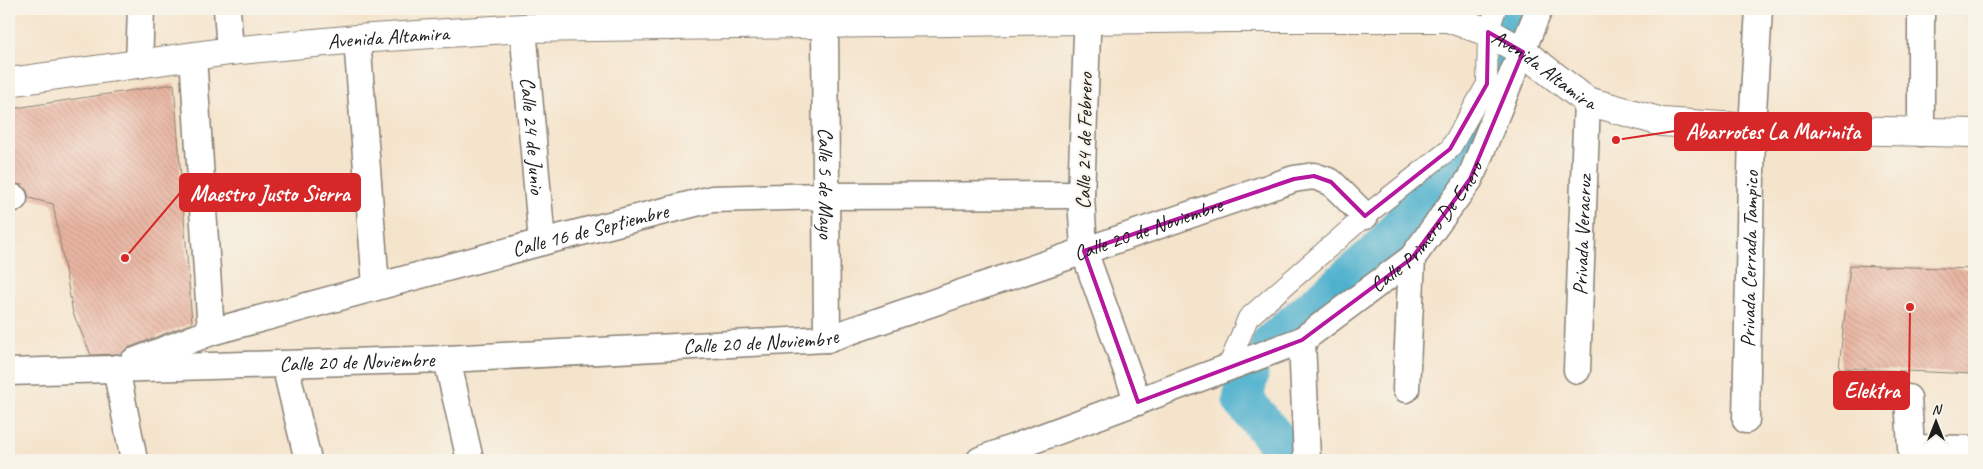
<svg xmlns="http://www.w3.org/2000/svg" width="1983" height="469" viewBox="0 0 1983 469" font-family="Caveat,sans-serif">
<defs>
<pattern id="building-back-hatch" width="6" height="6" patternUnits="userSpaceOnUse" patternTransform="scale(1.25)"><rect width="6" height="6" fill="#e9b5a2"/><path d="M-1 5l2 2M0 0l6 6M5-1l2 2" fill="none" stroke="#c79b8b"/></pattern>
</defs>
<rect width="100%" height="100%" fill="#f7f3e8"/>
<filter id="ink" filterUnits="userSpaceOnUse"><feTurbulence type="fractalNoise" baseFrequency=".02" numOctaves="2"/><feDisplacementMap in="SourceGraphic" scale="10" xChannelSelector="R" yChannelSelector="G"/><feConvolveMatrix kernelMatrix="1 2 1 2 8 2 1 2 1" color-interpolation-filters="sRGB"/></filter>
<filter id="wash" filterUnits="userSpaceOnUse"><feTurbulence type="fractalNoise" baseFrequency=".0096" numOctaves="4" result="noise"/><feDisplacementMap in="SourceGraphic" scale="20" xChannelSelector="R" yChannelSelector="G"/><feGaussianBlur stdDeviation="1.12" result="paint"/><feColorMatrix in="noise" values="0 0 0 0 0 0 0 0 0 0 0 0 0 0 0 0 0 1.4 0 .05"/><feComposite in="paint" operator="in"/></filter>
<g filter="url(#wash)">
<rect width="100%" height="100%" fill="#f5e4cc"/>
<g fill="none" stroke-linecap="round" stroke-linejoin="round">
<g stroke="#4fb1ce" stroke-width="41">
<path d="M1271,344L1381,250L1474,139L1502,65L1510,22L1515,9"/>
<path d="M1248,375L1243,400L1277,441L1279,460"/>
</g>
</g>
<g id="blocks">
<g fill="url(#building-back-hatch)">
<path d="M174,84L192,323L128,348L121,354L91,355L73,313L53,204L29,198L27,191L22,185L9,183V109Z"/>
<path d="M1850,265L1974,269V374L1839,368Z"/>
</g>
</g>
</g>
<g filter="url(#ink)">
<use href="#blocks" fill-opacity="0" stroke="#888074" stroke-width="1"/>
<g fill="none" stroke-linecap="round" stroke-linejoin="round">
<defs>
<path id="pedestrian" d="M1228,367L1248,318L1365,216L1450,149L1487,84L1488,32L1496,9"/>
<g id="minor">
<path d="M227,9L230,51"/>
<path d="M648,9L672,27"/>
<path d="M1088,9L1081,195L1084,251L1138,402"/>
<path id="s1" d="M825,25L827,339"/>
<path id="s2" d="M523,28L542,242"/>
<path d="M357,39L376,286"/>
<path d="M193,56L211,332"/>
<path d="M139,65L141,9"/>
<path d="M1921,133V9"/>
<path d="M9,198H14"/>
<path d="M1302,340L1307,460"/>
<path d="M447,359L470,460"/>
<path id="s3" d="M133,362L211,332L542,242L712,199L824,196L1081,195"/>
<path d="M285,365L308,460"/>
<path d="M116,368L134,460"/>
<path id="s4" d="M1577,370L1587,101"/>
<path id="s5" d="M9,372L447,359L827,339L1294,179L1314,176L1331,182L1365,216"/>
<path d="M1406,389L1412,258"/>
<path d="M1908,398L1911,448L1974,449"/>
<path id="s6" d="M1746,420L1752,128L1759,9"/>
<path id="s7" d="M980,460L1302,340L1412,258L1470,179L1539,9"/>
</g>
<g id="tertiary">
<path id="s8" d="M9,82L230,51L357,39L523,28L1227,18H1448L1488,32L1523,52L1587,101L1662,122L1752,128L1974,133"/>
</g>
</defs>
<use href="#pedestrian" stroke="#888074" stroke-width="22"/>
<use href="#minor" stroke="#888074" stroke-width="29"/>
<use href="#tertiary" stroke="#888074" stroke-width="30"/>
<use href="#pedestrian" stroke="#fff" stroke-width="20"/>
<use href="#minor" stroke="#fff" stroke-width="26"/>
<use href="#tertiary" stroke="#fff" stroke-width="28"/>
</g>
</g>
<path fill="none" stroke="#b5179e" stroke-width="4" stroke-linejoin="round" d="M1488,32L1523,52L1470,179L1412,258L1302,340L1138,402L1084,251L1294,179L1314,176L1331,182L1365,216L1450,149L1487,84Z"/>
<g text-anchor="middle" stroke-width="4" stroke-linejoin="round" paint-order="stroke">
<g font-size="21" fill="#1c1c1c" stroke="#f7f3e8">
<text dy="7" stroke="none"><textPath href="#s8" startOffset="382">Avenida Altamira</textPath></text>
<text dy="7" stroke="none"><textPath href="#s8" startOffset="1552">Avenida Altamira</textPath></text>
<text dy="7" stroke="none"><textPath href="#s2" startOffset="108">Calle 24 de Junio</textPath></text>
<text transform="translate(1084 141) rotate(-89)" y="7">Calle 24 de Febrero</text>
<text dy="7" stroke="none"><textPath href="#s1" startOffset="158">Calle 5 de Mayo</textPath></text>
<text dy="7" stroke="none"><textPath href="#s7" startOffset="514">Calle Primero De Enero</textPath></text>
<text dy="7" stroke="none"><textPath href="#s5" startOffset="1158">Calle 20 de Noviembre</textPath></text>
<text dy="7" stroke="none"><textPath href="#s3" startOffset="476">Calle 16 de Septiembre</textPath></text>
<text dy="7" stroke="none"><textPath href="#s4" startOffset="135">Privada Veracruz</textPath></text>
<text dy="7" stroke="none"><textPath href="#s6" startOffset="161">Privada Cerrada Tampico</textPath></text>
<text dy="7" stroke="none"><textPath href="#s5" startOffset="752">Calle 20 de Noviembre</textPath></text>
<text dy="7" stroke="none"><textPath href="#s5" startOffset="348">Calle 20 de Noviembre</textPath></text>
</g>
</g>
<path fill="none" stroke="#d62828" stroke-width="2" d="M1616 140L1675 131M125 258L180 193M1910 307L1909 391"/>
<g fill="#d62828" stroke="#f7f3e8" stroke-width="2">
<circle cx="1616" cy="140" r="5"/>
<circle cx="125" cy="258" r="5"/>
<circle cx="1910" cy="307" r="5"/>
</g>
<g fill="#d62828" stroke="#d62828" stroke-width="2">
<rect x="1675" y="113" width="196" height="37" rx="5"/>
<rect x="180" y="174" width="180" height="37" rx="5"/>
<rect x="1834" y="372" width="75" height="37" rx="5"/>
</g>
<g font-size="22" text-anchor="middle" font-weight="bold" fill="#fff">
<text x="1773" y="139">Abarrotes La Marinita</text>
<text x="270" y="201">Maestro Justo Sierra</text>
<text x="1872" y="398">Elektra</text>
</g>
<rect width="1983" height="469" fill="none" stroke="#f7f3e8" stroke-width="30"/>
<g transform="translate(1936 422)" stroke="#f7f3e8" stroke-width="4" paint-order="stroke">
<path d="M0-4L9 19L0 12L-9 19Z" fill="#1c1c1c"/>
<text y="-8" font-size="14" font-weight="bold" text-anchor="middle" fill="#1c1c1c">N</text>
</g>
</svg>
